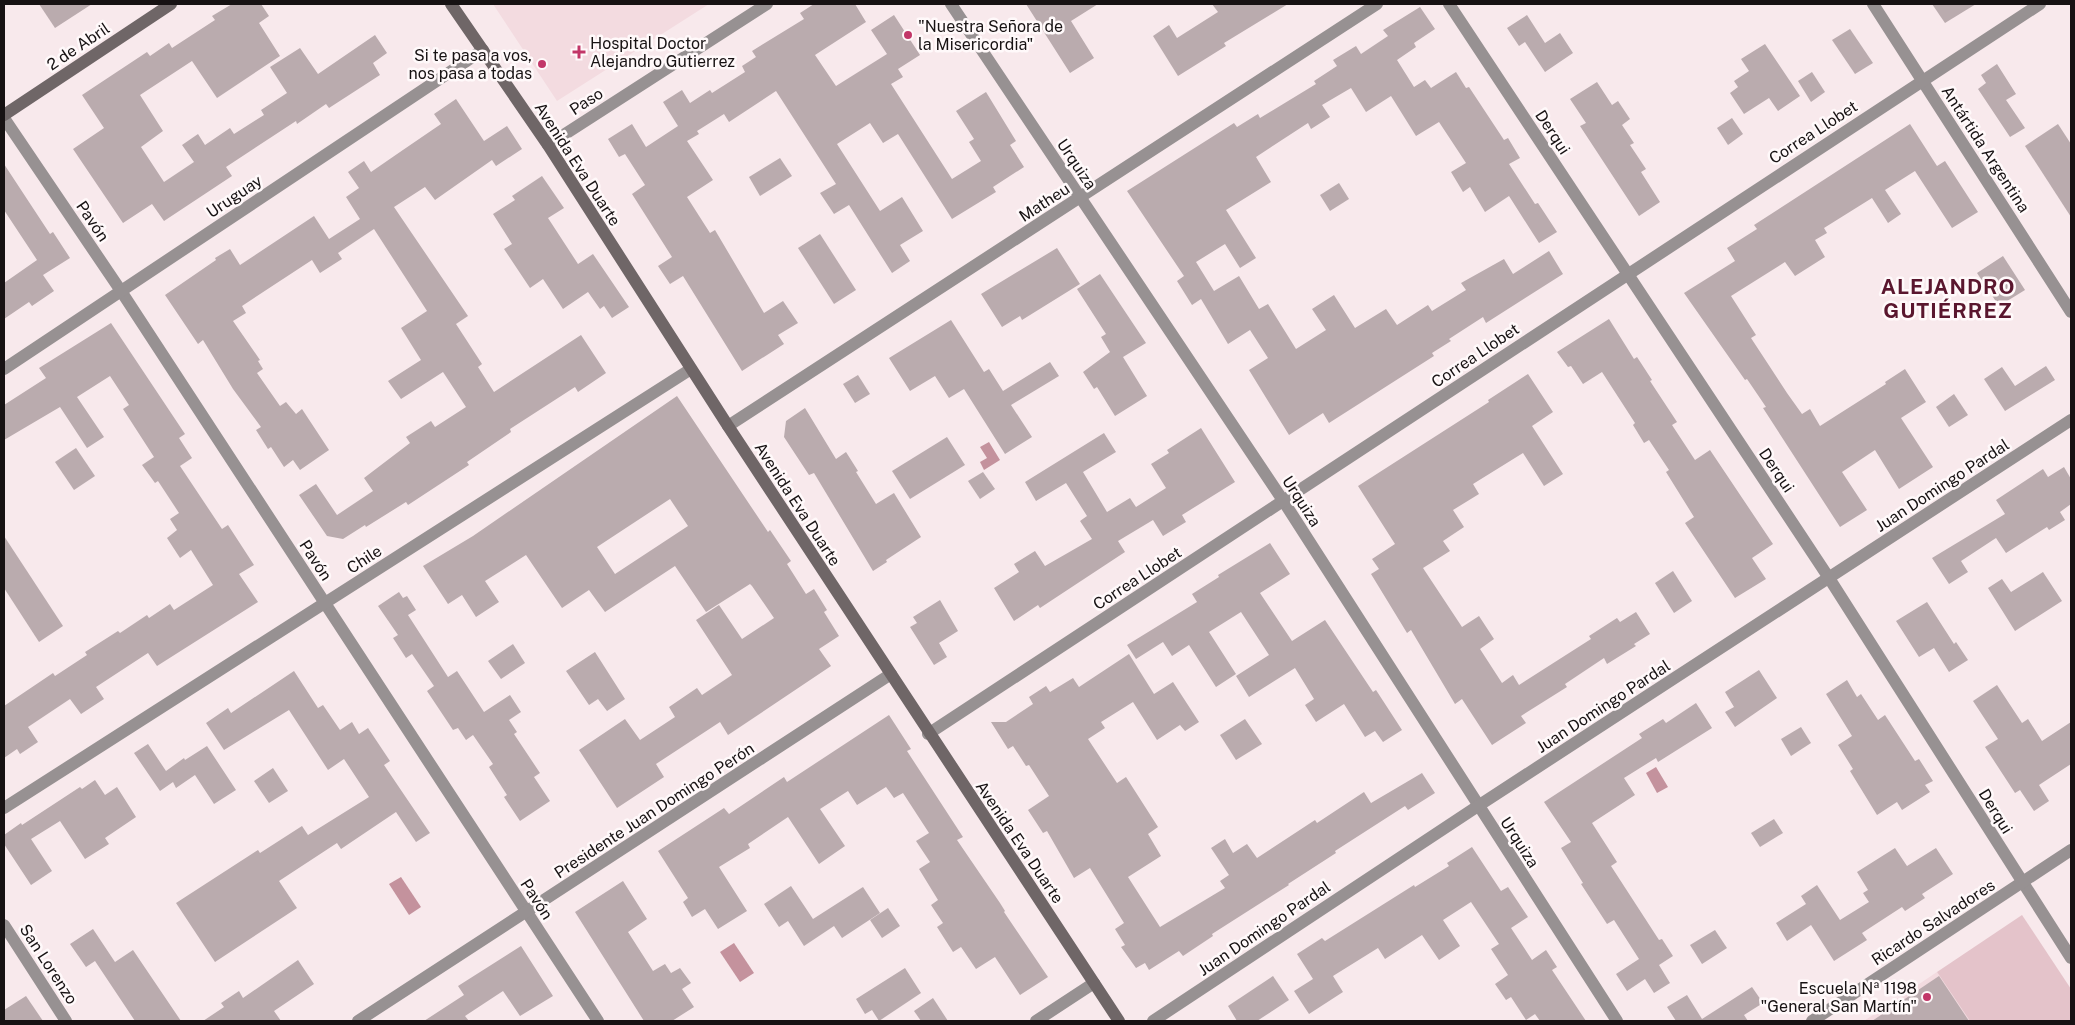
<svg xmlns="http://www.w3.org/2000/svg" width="2075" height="1025" viewBox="0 0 2075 1025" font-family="'Public Sans',sans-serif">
<rect width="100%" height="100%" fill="#f8e9ec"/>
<g fill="#f3dbe0">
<path d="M493,4H709L557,101Z"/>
<path d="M1937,972L1970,1021H1864Z"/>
</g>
<path fill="#e4c3ca" d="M2022,915L2071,989V1021H1970L1937,972Z"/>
<g fill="#c4929d">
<path d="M989,442L1000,460L984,470L980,462L987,458L980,447Z"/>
<path d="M1656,767L1668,787L1657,793L1646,773Z"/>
<path d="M401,877L421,907L409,915L389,884Z"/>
<path d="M734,943L754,973L740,982L720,952Z"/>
</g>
<g fill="#baabae" fill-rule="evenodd">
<path d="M39,4H92L55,28Z"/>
<path d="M232,4H261L269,16L259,23L280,56L217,98L192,61L140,95L163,131L141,147L164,182L194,162L182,145L198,134L205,145L230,128L234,134L264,115L261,110L287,93L270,67L300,48L318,74L375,35L387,53L373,63L380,75L329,108L326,104L297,124L296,121L226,167L232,176L164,221L152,204L123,223L73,149L104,128L82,95L147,52L150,56L169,43L172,48L215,20L212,16Z"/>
<path d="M814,4H855L866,22L815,55L836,86L887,54L871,30L894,15L920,55L898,69L903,77L891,84L952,179L981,161L969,142L974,139L956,111L986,92L1016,141L1010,145L1024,167L993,187L996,192L952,219L898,134L883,143L870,123L837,144L880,211L902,197L923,231L900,245L910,261L892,273L849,205L834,214L820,193L836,184L776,91L729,122L724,114L697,131L699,134L687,141L713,180L687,197L710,233L715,230L764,313L783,301L798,323L778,335L784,344L742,371L683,276L670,284L658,266L672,257L632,194L645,185L625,154L619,157L608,139L632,124L646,147L678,126L663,102L682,90L690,103L710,90L712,93L745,72L742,66L756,57L752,51L804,19L800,13Z"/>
<path d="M1026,4H1098L1071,21L1094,58L1070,73Z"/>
<path d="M1212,4H1288L1224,43L1226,46L1178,76L1153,36L1169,25L1177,38L1218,12Z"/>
<path d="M1932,4H1976L1945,23Z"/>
<path d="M1420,7L1435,29L1414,43L1416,47L1397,60L1414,87L1425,80L1431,88L1456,72L1466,88L1469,87L1504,140L1508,138L1520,158L1509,164L1535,204L1538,203L1557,232L1539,243L1509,196L1485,212L1470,187L1463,192L1451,172L1466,163L1439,122L1416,136L1391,96L1366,112L1351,88L1322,105L1330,117L1311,129L1308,123L1256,157L1271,182L1226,210L1256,258L1240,268L1225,244L1196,262L1214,291L1239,276L1259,309L1268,304L1296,349L1326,330L1312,309L1334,295L1355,328L1386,309L1397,325L1428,305L1432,311L1466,290L1461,283L1504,259L1513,274L1549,251L1563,274L1486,323L1483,317L1449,339L1451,341L1432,353L1434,356L1329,423L1323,413L1289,435L1249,370L1268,358L1250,330L1228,344L1201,299L1192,305L1177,281L1184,276L1127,191L1234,123L1237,127L1258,114L1260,118L1316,84L1314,81L1337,66L1333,60L1356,46L1361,54L1388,36L1383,30Z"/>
<path d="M1527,15L1545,43L1560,33L1573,53L1545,72L1525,42L1519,46L1507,28Z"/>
<path d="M1850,29L1873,63L1855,74L1832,40Z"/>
<path d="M1765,44L1800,96L1778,111L1769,98L1744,114L1730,93L1738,87L1734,81L1749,71L1741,59Z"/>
<path d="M1997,64L2016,94L2006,100L2025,128L2010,137L1978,89L1986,83L1981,75Z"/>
<path d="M1812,72L1825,92L1811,102L1798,81Z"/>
<path d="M1597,82L1612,105L1618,101L1630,119L1622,125L1634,143L1630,145L1646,169L1641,172L1660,202L1639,216L1580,126L1586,123L1570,99Z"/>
<path d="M456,99L484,141L507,126L522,149L496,166L492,160L435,200L425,187L394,207L468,316L456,324L482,364L478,367L494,392L581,335L606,373L578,392L575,387L510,429L511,432L467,462L469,465L408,505L406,502L366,527L365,525L343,539L327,536L299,495L316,484L337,515L373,491L364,478L410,443L406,437L431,421L435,427L466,407L443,372L401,399L388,381L421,360L401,328L427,311L374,229L338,253L342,259L320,273L312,260L242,306L246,313L233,321L260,360L258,361L263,369L257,373L280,406L286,402L296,414L302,409L329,450L300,470L293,460L284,467L271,447L268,449L256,430L261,427L233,389L203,340L198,344L165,295L216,260L215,258L230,249L240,265L314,216L329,239L360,219L346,197L359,188L348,172L364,161L371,172L400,152L441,124L434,114Z"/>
<path d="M1732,118L1743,134L1728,145L1717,128Z"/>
<path d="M1910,124L1937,166L1945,161L1978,212L1952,228L1915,171L1885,190L1901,214L1888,223L1872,198L1824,228L1827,233L1815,240L1825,257L1795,276L1785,262L1731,296L1756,335L1751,338L1787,393L1802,414L1810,409L1820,426L1886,384L1885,382L1905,369L1926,402L1901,418L1933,467L1899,489L1875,450L1842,472L1867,510L1840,527L1763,408L1766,407L1747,379L1745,380L1684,293L1735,261L1727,248L1757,229L1754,225Z"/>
<path d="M2058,124L2071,144V217L2025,146Z"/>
<path d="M780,158L792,176L760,196L749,177Z"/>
<path d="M4,164L50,234L53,232L70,258L43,275L54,291L32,306L29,302L4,319V283L37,260L4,210Z"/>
<path d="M542,176L564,208L548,218L578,264L593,254L629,307L612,318L604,306L600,309L588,292L563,309L543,279L530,288L504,249L512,244L493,214L515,200L512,196Z"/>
<path d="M1339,183L1349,199L1330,211L1320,195Z"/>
<path d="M820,234L856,290L834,304L798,248Z"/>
<path d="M1057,248L1080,284L1022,320L1020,316L1002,327L981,294Z"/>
<path d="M2003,256L2025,290L1999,306L1977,273Z"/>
<path d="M1100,274L1146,343L1123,357L1147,396L1115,416L1097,387L1094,389L1083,372L1110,352L1101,337L1106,334L1077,289Z"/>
<path d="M1609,319L1634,359L1637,357L1652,380L1650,381L1677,422L1672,425L1695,460L1710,450L1773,544L1752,558L1766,579L1735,598L1685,523L1694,517L1666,472L1669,470L1649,440L1644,443L1633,425L1635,423L1602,372L1583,384L1571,366L1568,367L1557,352Z"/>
<path d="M951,320L984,372L989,369L1003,391L1050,362L1059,376L1011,405L1032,437L1005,454L964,389L949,398L935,376L910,391L889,358Z"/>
<path d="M111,323L185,434L179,438L192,458L180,466L222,529L228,525L254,565L239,574L258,602L157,666L148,653L96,687L104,699L81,714L70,699L28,727L38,742L20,754L17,749L4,758V706L53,673L55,676L87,655L85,652L118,631L120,633L147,615L149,618L170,604L174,610L213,585L191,550L180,558L167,538L177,530L170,519L179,513L158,481L155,483L142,465L154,457L123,409L129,405L110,376L77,397L104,437L87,448L60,407L4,440V405L46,378L39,368Z"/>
<path d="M2046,366L2055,380L2005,411L1984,379L2002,367L2015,386Z"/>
<path d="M1528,374L1553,412L1532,426L1563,474L1544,486L1523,453L1473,484L1479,494L1453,510L1464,527L1443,541L1450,551L1423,568L1462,627L1479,616L1494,639L1480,649L1502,683L1513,675L1519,685L1591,639L1589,636L1617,618L1620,622L1636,612L1650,634L1634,644L1636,646L1607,664L1604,658L1565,684L1567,687L1521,716L1526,723L1492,745L1462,699L1455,704L1411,630L1407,633L1371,574L1379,569L1372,559L1395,544L1358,486L1489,402L1488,400Z"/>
<path d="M858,375L870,394L855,403L843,384Z"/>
<path d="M1954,394L1968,415L1949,427L1936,407Z"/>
<path d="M677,396L768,532L770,530L791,561L787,564L806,594L814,589L827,610L824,612L839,636L819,649L831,666L728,735L720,722L656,764L664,777L617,808L579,750L625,719L640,740L675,717L669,707L697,688L702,695L732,675L696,620L719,605L742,639L774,618L752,586L750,584L706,612L675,566L605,612L589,590L562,608L526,555L485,581L499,602L476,617L462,595L448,604L423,566L473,536ZM670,499L688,526L615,574L597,547Z"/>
<path d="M805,408L836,459L846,452L858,471L856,472L876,504L894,493L921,537L886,560L887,562L873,571L814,473L809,475L784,437L786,421Z"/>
<path d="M1201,428L1235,482L1182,515L1186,522L1163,536L1153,520L1118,541L1125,552L1040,608L1038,605L1014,621L994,588L1019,572L1014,564L1035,551L1045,566L1092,539L1080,521L1087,516L1066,483L1036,501L1025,482L1104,433L1116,452L1083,472L1107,512L1130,498L1136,507L1166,488L1151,464L1169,453L1167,450Z"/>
<path d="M947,437L965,465L910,499L892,471Z"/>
<path d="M76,448L95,476L74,490L55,462Z"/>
<path d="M2064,467L2071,479V504L2060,512L2065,520L2049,530L2047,527L2006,553L1996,538L1961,561L1968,572L1949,584L1932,558L2005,514L1996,500L2043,469L2048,477Z"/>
<path d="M983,472L995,489L980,499L968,481Z"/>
<path d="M4,536L63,626L39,642L4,588Z"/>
<path d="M1270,543L1290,574L1260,593L1292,641L1325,620L1373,692L1376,690L1402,730L1383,742L1375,731L1365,737L1344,704L1316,722L1305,705L1314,699L1295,668L1249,697L1236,676L1269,655L1241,612L1209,632L1236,674L1216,687L1189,645L1172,656L1163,642L1136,659L1127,645L1197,602L1192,594L1219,577L1218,575Z"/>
<path d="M1673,571L1692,601L1674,613L1655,583Z"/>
<path d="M2043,572L2062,601L2015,631L1988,588L2002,579L2011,592Z"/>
<path d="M399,592L403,598L407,596L416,610L408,615L448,677L457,671L484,712L510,695L521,712L509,720L517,732L514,734L540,773L534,777L550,801L520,821L504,797L507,795L489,767L493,764L473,735L466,740L458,728L453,730L427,691L434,686L412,654L406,658L393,638L398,635L378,606Z"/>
<path d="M940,600L958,631L939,643L947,657L934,665L910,627L917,623L913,617Z"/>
<path d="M1927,602L1954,644L1956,642L1968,660L1949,672L1934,648L1919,657L1896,621Z"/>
<path d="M513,644L525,663L501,679L488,661Z"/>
<path d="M595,652L625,699L607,711L598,699L589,705L566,671Z"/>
<path d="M1129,654L1154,694L1173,682L1199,722L1185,731L1180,725L1157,740L1133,702L1101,722L1105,728L1088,739L1117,783L1126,777L1158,827L1148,834L1161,856L1128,877L1160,927L1225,888L1220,881L1229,875L1211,848L1225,839L1233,853L1247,844L1257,858L1315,820L1317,823L1364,792L1371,803L1422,773L1435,793L1408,810L1405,806L1335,851L1336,853L1288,884L1289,885L1212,934L1213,936L1183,956L1179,951L1149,970L1145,963L1136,968L1121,947L1125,945L1115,929L1124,923L1090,868L1074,878L1047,831L1043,833L1028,810L1049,796L1029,765L1026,766L1013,746L1008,749L991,722H1006L1033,704L1029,697L1046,686L1050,692L1073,678L1079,687Z"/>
<path d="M1759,670L1777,698L1735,727L1725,712L1734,707L1725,692Z"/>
<path d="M294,671L318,708L323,705L340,730L352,722L359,734L368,728L390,761L384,765L430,833L416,842L396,812L341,849L337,843L279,881L297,908L215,962L176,903L258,850L260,853L302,826L308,835L369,797L344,759L328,770L289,710L224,750L206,723L228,708L231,713Z"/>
<path d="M1847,680L1857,697L1861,694L1878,720L1885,715L1915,761L1919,759L1933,781L1925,785L1930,792L1902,810L1897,802L1877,815L1850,771L1853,769L1838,745L1852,736L1826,694Z"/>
<path d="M1997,685L2022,723L2028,719L2042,741L2071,722V764L2039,785L2049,801L2034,811L2020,790L2015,793L1985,747L1998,739L1973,701Z"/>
<path d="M1696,703L1712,728L1658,762L1656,758L1624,778L1635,795L1592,823L1617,862L1611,866L1659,940L1662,939L1673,956L1659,965L1670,983L1654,993L1645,979L1627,991L1616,974L1639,959L1614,920L1607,924L1581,884L1583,883L1561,848L1571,842L1544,802L1642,738L1639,734L1663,719L1666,723Z"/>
<path d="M889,715L911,749L907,751L963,837L957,840L1000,903L1005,911L1004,912L1048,977L1020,995L995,957L976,969L961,947L953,952L937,927L943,923L931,905L938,900L919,869L930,862L916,841L929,833L903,793L894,798L886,787L857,805L848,791L820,809L845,846L819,864L788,817L748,844L750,848L719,867L747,911L718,929L705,909L692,917L683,902L688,898L658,851L724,808L729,814L784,777L787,782Z"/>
<path d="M1245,719L1262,744L1236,760L1220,735Z"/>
<path d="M1801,727L1811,743L1791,756L1781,739Z"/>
<path d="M148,744L166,771L184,758L185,760L207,746L236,790L214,804L195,775L176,788L173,782L160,791L134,753Z"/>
<path d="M273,768L288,791L269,803L254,781Z"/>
<path d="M95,780L105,795L117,787L136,817L105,838L109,844L85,859L60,821L31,839L52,871L31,885L4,844V835L21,823L22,825L80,787L82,789Z"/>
<path d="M1774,819L1783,833L1760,847L1751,833Z"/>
<path d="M1472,847L1501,891L1508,887L1528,917L1511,928L1532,960L1546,950L1557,967L1552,970L1586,1021H1540L1535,1014L1526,1020L1511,997L1506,1000L1495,984L1508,975L1491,949L1499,944L1471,902L1443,920L1460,946L1439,960L1422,935L1385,959L1378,948L1333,976L1343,992L1309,1014L1294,991L1313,979L1297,954L1322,938L1325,941L1414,885L1415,887L1449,866L1447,863Z"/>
<path d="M1895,848L1907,866L1936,848L1953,874L1922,894L1925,898L1905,911L1902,907L1862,933L1867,940L1834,961L1811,925L1787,941L1776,923L1806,904L1801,896L1817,885L1840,920L1869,902L1863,893L1868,890L1857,872Z"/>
<path d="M623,881L647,919L628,932L653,971L665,964L671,973L680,968L691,983L682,989L694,1007L672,1021H644L575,912Z"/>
<path d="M791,886L813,919L863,887L880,913L842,938L834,926L804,946L788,921L779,927L764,904Z"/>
<path d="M888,908L900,926L882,938L870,920Z"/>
<path d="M93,929L115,962L133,950L181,1021H135L95,961L86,967L70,944Z"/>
<path d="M1715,930L1727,948L1702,964L1690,945Z"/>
<path d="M521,946L553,996L520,1016L503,991L465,1016L469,1021H424L464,995L458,986Z"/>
<path d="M298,960L314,984L274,1011L281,1021H203L224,1007L221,1003L239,991L243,998Z"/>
<path d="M905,968L921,993L879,1021L872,1010L865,1014L856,999Z"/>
<path d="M1273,976L1289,1000L1257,1021H1237L1228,1006Z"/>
<path d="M1939,976L1969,1021H1872Z"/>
<path d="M1752,987L1763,1003L1744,1015L1748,1021H1676L1667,1007L1687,995L1702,1019Z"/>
<path d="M26,996L43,1021H4V1010Z"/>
<path d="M933,998L948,1021H921L914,1011Z"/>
</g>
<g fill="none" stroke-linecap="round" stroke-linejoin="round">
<g stroke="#979192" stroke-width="12">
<path d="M951,4L1284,502L1617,1021"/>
<path d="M1449,4L1829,578L2071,958"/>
<path d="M1873,4L2071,312"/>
<path d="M4,118L121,291L598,1021"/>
<path d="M548,145L767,4"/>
<path d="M4,369L483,50"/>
<path d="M928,734L2040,4"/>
<path d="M4,808L691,369"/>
<path d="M4,925L66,1021"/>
<path d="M358,1021L891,674"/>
<path d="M1036,1021L1094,983"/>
<path d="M1153,1021L1478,806L2071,420"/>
<path d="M1812,1021L2071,850"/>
</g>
<path stroke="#979192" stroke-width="12" d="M728,426L1377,4"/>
<g stroke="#6f6667" stroke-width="12">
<path d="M451,4L548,145L728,426L1119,1021"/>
<path d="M4,115L171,4"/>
</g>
</g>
<g fill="#c23668" stroke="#fff9fa" stroke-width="2">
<circle cx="908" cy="35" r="5"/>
<path d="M576.5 44.5h5v5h5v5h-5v5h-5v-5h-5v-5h5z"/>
<circle cx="542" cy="64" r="5"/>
<circle cx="1927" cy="997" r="5"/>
</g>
<g text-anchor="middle" stroke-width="5" stroke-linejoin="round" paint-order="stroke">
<g font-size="16" fill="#171213" stroke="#fff9fa" text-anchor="start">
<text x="918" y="32">"Nuestra Señora de<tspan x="918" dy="18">la Misericordia"</tspan></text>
<text x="590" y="49">Hospital Doctor<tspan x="590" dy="18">Alejandro Gutierrez</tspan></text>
<text x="532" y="61" text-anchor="end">Si te pasa a vos,<tspan x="532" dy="18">nos pasa a todas</tspan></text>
<text x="1917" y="994" text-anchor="end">Escuela Nª 1198<tspan x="1917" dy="18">"General San Martín"</tspan></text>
</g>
<g font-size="16" fill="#171213" stroke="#fff9fa">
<text transform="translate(78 46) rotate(-34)" y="6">2 de Abril</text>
<text transform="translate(586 101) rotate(-33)" y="6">Paso</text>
<text transform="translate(1553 132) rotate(57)" y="6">Derqui</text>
<text transform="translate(1813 132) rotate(-33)" y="6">Correa Llobet</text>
<text transform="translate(1986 149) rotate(57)" y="6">Antártida Argentina</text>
<text transform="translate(578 164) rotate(57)" y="6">Avenida Eva Duarte</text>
<text transform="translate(1077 164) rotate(56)" y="6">Urquiza</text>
<text transform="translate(234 196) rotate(-34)" y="6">Uruguay</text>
<text transform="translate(1044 202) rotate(-33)" y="6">Matheu</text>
<text transform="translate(93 221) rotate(56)" y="6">Pavón</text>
<text transform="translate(1475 355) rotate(-34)" y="6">Correa Llobet</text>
<text transform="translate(1777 470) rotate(56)" y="6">Derqui</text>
<text transform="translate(1942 485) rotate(-33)" y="6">Juan Domingo Pardal</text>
<text transform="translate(1302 501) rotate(57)" y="6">Urquiza</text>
<text transform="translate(798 504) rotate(57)" y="6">Avenida Eva Duarte</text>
<text transform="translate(364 559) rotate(-33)" y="6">Chile</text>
<text transform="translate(316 560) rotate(57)" y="6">Pavón</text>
<text transform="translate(1137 578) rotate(-33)" y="6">Correa Llobet</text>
<text transform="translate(1603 706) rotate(-33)" y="6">Juan Domingo Pardal</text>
<text transform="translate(654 810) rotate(-33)" y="6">Presidente Juan Domingo Perón</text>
<text transform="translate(1996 811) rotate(58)" y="6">Derqui</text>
<text transform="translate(1020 842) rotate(56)" y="6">Avenida Eva Duarte</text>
<text transform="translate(1520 842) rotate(57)" y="6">Urquiza</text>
<text transform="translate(537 899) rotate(57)" y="6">Pavón</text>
<text transform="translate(1933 922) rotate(-33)" y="6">Ricardo Salvadores</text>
<text transform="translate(1264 928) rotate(-34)" y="6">Juan Domingo Pardal</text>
<text transform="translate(49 964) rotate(57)" y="6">San Lorenzo</text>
</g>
<g font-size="21" font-weight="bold" letter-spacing="1" fill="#5a162e" stroke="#fff9fa">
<text x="1948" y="294">ALEJANDRO<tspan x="1948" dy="24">GUTIÉRREZ</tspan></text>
</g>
</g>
<rect width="2075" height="1025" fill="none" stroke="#171213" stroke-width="10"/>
</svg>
